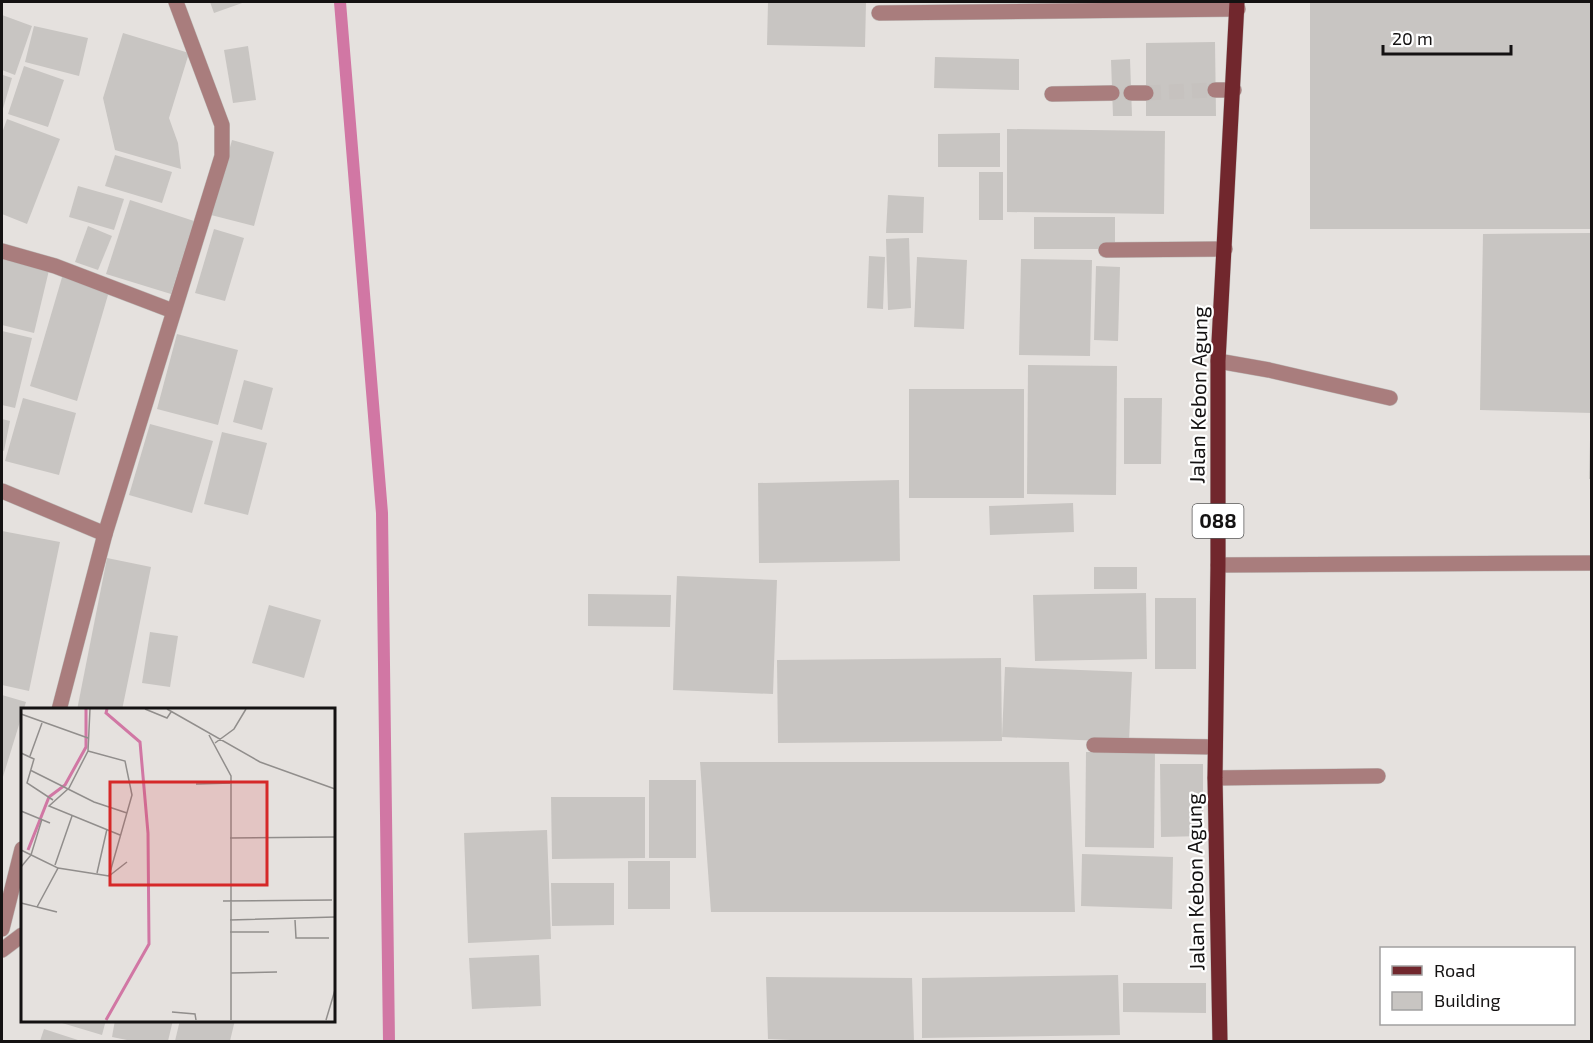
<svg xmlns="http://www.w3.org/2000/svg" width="1593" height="1043" viewBox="0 0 1593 1043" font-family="'Exo 2',sans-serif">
<rect width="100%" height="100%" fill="#e5e1de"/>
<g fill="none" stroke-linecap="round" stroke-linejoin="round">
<path stroke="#d177a4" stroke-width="12" d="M340,2L382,513L389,1042"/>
</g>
<g fill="#c8c5c2">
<path d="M210,2H245L214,13Z"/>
<path d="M768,2H866L865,47L767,45Z"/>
<rect x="1310" y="2" width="282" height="227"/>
<path d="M2,15L32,26L15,75L2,70Z"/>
<path d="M34,26L88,38L79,76L25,62Z"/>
<path d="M123,33L189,53L169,118L178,143L181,169L115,150L103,98Z"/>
<path d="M1215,42L1216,116H1146V43Z"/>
<path d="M248,46L256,100L233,103L224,50Z"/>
<path d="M935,57L1019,59V90L934,88Z"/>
<path d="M1130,59L1132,116H1113L1111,60Z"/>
<path d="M24,66L64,80L48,127L8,114Z"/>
<path d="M3,75L12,78L2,112V78Z"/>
<path d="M7,119L60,139L27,224L2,214V133Z"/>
<path d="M1007,129L1165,131L1164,214L1007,212Z"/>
<path d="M1000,133V167H938V134Z"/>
<path d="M232,140L274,152L254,226L211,215Z"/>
<path d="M115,155L172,172L162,203L105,186Z"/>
<rect x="979" y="172" width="24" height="48"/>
<path d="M78,186L124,199L114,230L69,217Z"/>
<path d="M888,195L924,197L923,233H886Z"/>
<path d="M130,200L194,221L171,294L106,274Z"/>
<rect x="1034" y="217" width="81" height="32"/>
<path d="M88,226L112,236L98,270L75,262Z"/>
<path d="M214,229L244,238L225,301L195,293Z"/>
<path d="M1592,233V413L1480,410L1483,234Z"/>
<path d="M909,238L911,308L888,310L886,239Z"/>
<path d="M2,254L50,266L34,333L2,325Z"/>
<path d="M869,256L885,257L883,309L867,308Z"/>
<path d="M917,257L967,260L964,329L914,327Z"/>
<path d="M1021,259L1092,260L1090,356L1019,355Z"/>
<path d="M1096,266L1120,267L1118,341L1094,340Z"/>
<path d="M63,274L110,288L77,401L30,386Z"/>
<path d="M2,331L32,338L15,408L2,405Z"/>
<path d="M177,334L238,350L218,425L157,409Z"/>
<path d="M1028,365L1117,366L1116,495L1027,494Z"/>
<path d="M244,380L273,388L262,430L233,422Z"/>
<rect x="909" y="389" width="115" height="109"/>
<path d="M23,398L76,413L59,475L5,461Z"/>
<path d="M1124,398H1162L1161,464H1124Z"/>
<path d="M2,419L10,421L4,451L2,450Z"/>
<path d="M150,424L213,441L192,513L129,495Z"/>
<path d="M222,432L267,443L248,515L204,504Z"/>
<path d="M1590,440H1592V479H1589Z"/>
<path d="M899,480L900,561L759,563L758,483Z"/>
<path d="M1073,503L1074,532L990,535L989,506Z"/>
<path d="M2,531L60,542L29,691L2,685Z"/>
<path d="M107,558L151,567L136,642L122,710H77Z"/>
<rect x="1094" y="567" width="43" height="22"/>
<path d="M677,576L777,580L773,694L673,690Z"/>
<path d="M1146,593L1147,659L1035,661L1033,595Z"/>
<path d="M588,594L671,595L670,627L588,626Z"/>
<rect x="1155" y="598" width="41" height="71"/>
<path d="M269,605L321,620L304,678L252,663Z"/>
<path d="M150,632L178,636L170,687L142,683Z"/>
<path d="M1001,658L1002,741L778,743L777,660Z"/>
<path d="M1005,667L1132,672L1129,742L1002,737Z"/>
<path d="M2,695L26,702L2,780Z"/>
<path d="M1086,752H1155L1154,848L1085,847Z"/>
<path d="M700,762H1069L1075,912H711Z"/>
<path d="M1160,764H1203V836L1161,837Z"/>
<rect x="649" y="780" width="47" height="78"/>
<path d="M551,797H645V858L552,859Z"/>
<path d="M547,830L551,939L468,943L464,833Z"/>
<path d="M1082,854L1173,857L1172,909L1081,906Z"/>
<rect x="628" y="861" width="42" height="48"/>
<path d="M551,883H614V925L552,926Z"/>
<path d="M539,955L541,1006L472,1009L469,958Z"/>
<path d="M1118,975L1120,1035L922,1038V978Z"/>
<path d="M766,977L912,978L914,1041H813L768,1039Z"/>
<path d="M1123,983H1206V1013L1123,1012Z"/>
<path d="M52,1020H106L102,1035Z"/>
<path d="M115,1020H173L168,1041H132L112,1037Z"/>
<path d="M180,1020H235L230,1041H175Z"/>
<path d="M44,1029L81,1041H40Z"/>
</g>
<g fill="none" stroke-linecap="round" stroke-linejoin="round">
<path stroke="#c6c2bf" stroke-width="15" stroke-dasharray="15 8" stroke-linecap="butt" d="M1146,93L1215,90"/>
<defs>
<g id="minor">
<path d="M879,13L1238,9"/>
<path d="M1215,90H1234"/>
<path d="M1131,93H1146"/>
<path d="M1052,94L1112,93"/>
<path d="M1106,250L1225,249"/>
<path d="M2,251L55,266L173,311"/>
<path d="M1218,361L1269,370L1390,398"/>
<path d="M2,491L105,534"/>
<path d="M1218,565L1592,563"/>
<path d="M59,710L105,534L222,156V125L176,2"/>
<path d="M1094,745L1215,747"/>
<path d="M1215,778L1378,776"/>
<path d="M2,929L22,849"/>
<path d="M2,950L22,935"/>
</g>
<path id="major" d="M1220,1042L1215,778L1218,565V361L1237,2"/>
</defs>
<use href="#minor" stroke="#bfbcb9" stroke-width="16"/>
<use href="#major" stroke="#bfbcb9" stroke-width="16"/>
<use href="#minor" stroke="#a97d7d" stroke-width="15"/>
<use href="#major" stroke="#71272d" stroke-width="15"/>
</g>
<g text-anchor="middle" stroke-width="4.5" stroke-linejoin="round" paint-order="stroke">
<rect fill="#fff" stroke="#5a5959" stroke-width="1.5" x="1192.5" y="504" width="51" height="34" rx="4.5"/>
<g font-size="20" font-weight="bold" fill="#141212">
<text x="1218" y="528">088</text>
</g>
<g font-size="21" fill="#141212" stroke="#fff">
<text transform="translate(1199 395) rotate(-89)" y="7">Jalan Kebon Agung</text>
<text transform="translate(1196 882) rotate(-91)" y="7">Jalan Kebon Agung</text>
</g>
</g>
<g transform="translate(21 708)">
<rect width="314" height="314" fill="#e5e1de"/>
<path fill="none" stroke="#d177a4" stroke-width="3" d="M7,142L28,89L44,77L65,39V1M85,312L128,236L127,125L119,34L85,5L86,1"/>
<path fill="none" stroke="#918e8c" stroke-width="1.5" d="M69,1L67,43L48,80L28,98L99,127M124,1L146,10L150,4M146,1L239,54L314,81M0,6L67,30M188,27L210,68V312M194,35L213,21L225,1M67,43L104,53L111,87L88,168M0,45L13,51L6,75L32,92M9,48L21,15M9,62L73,94L106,105M175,76L211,75M0,103L29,115M209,130L314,129M0,142L37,160L16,199L0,195M34,157L51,108M0,159L10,147L21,111M37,160L88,168M76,165L86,121M88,168L106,154M202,193L311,192M16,199L36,204M209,212L314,209M274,212L275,230H308M209,224H248M210,265L256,264M151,304L174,306L175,312M305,312L314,282"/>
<path fill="#d62828" fill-opacity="0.15" stroke="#d62828" stroke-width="3" d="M89,74H246V177H89Z"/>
<rect width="314" height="314" fill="none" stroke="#141212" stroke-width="3"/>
</g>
<rect width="1593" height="1043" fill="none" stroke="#141212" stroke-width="6"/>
<rect x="1380" y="947" width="195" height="78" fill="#ffffff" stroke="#a1a0a0" stroke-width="1.5"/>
<rect x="1392" y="966" width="30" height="9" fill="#71272d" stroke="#a1a0a0" stroke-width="1.5"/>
<text x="1434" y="977" font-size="18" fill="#141212">Road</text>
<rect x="1392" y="992" width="30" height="18" fill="#c8c5c2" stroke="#a1a0a0" stroke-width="1.5"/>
<text x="1434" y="1007" font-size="18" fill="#141212">Building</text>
<path d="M1383 45v9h128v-9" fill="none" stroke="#141212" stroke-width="3"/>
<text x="1392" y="45" font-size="18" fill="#141212" stroke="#ffffff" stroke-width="4.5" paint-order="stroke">20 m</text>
</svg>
